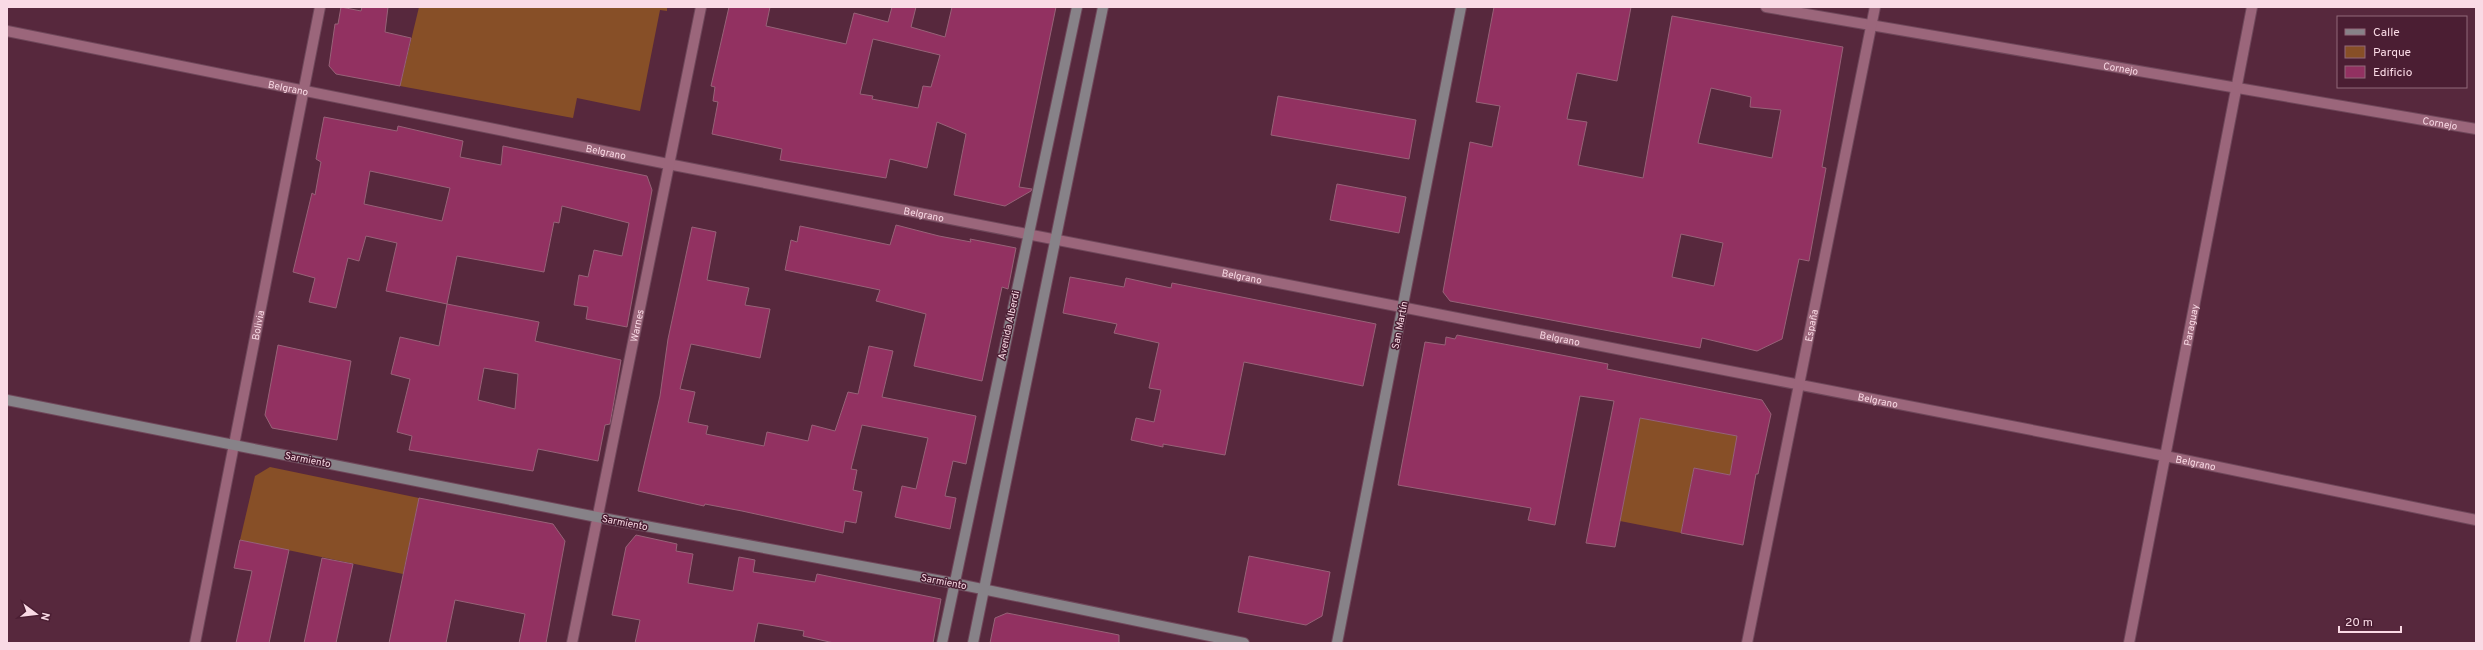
<svg xmlns="http://www.w3.org/2000/svg" width="2483" height="650" viewBox="0 0 2483 650" font-family="Overpass,sans-serif">
<rect width="100%" height="100%" fill="#57283d"/>
<g fill="#874f27">
<path d="M419,7H667V11L660,10L640,111L577,98L573,118L400,86Z"/>
<path d="M1640,418L1737,436L1730,475L1694,468L1681,533L1620,521Z"/>
<path d="M270,467L419,498L403,574L240,540L255,476Z"/>
</g>
<g fill="#923161" stroke="#976278" fill-rule="evenodd">
<path d="M341,7L361,11L362,7H388L385,32L411,38L400,86L336,74L329,66L335,24H338Z"/>
<path d="M729,7H770L766,26L846,44L854,13L888,22L892,7H916L911,27L945,37L952,7H1056L1019,187L1032,189L1031,191L1005,206L954,195L966,134L937,122L927,168L890,159L886,178L780,160L782,149L712,134L718,102L713,101L715,87L711,86ZM873,39L940,55L931,87L923,86L918,108L872,99L873,96L860,94Z"/>
<path d="M1494,7H1631L1617,81L1577,73L1567,119L1587,122L1578,165L1643,178L1672,16L1843,47L1822,167L1826,168L1809,261L1799,259L1782,339L1757,351L1702,338L1700,348L1450,301L1443,292L1470,142L1492,147L1500,106L1476,102ZM1711,88L1751,97L1750,107L1781,110L1772,158L1698,143ZM1681,234L1723,243L1714,286L1672,277Z"/>
<path d="M1278,96L1416,120L1409,159L1271,135Z"/>
<path d="M324,117L397,131L398,126L463,141L460,157L501,165L503,146L647,176L652,190L627,327L586,319L588,307L574,305L579,275L588,277L594,250L622,256L629,223L562,206L559,223L554,222L544,272L457,256L447,304L386,291L397,243L366,236L359,261L348,258L336,308L309,302L315,278L293,272L312,193L315,195L321,162L316,159ZM370,171L450,188L442,221L364,204Z"/>
<path d="M1337,184L1406,197L1399,233L1330,220Z"/>
<path d="M896,225L939,236L971,242L970,239L1016,248L1008,289L1002,287L982,381L914,366L926,314L876,301L880,290L785,270L791,240L797,242L800,226L890,245Z"/>
<path d="M692,227L716,232L707,280L749,288L745,305L770,309L760,358L691,344L680,389L695,392L688,422L708,426L706,434L764,446L767,432L808,441L812,425L835,431L848,392L858,394L869,346L893,351L882,397L976,416L966,464L953,461L945,496L956,498L950,529L895,517L902,486L916,489L928,438L862,425L851,469L857,470L853,490L862,492L856,523L845,521L843,533L742,511L705,504L704,506L638,491L660,396L668,339Z"/>
<path d="M1070,277L1124,287L1126,278L1171,288L1172,283L1376,324L1363,386L1244,362L1225,455L1163,444V447L1131,440L1136,418L1154,422L1161,390L1149,388L1159,343L1114,333L1117,324L1063,313Z"/>
<path d="M447,304L539,322L535,341L621,360L610,424L605,425L598,461L538,449L533,471L409,450L412,436L397,432L410,379L391,374L400,337L439,346ZM484,368L518,374L515,409L478,400Z"/>
<path d="M1457,335L1608,364L1607,369L1762,400L1771,414L1758,474H1756L1743,545L1681,533L1694,468L1730,475L1737,436L1640,418L1615,547L1586,543L1614,401L1580,396L1555,525L1528,520L1531,508L1398,485L1425,342L1445,345L1446,337L1455,339Z"/>
<path d="M278,345L351,361L337,440L272,428L265,415Z"/>
<path d="M419,498L553,524L565,541L546,643H519L525,614L455,600L446,643H389Z"/>
<path d="M636,535L677,544L676,551L693,554L688,583L733,591L739,557L755,560L753,572L815,582L817,574L941,599L933,643H834L803,636L804,631L758,623L754,643H635L640,620L612,615L626,547Z"/>
<path d="M240,540L289,550L269,643H236L252,571L234,568Z"/>
<path d="M1249,556L1330,572L1322,616L1306,625L1238,612Z"/>
<path d="M322,558L353,564L336,643H304Z"/>
<path d="M1007,613L1119,635V643H990L995,618Z"/>
</g>
<g fill="none" stroke-linecap="round" stroke-linejoin="round">
<defs>
<g id="street">
<path id="s1" d="M1766,7L2476,129"/>
<path id="s2" d="M7,31L668,164L2165,456L2476,520"/>
<path id="s3" d="M195,643L320,7"/>
<path id="s4" d="M572,643L701,7"/>
<path id="s5" d="M1747,643L1875,7"/>
<path id="s6" d="M2129,643L2252,7"/>
</g>
<g id="secondary">
<path d="M7,400L597,517L953,583L1244,643"/>
<path d="M942,643L1077,7"/>
<path d="M973,643L1103,7"/>
<path d="M1337,643L1461,7"/>
</g>
</defs>
<use href="#street" stroke="#6f475a" stroke-width="12"/>
<use href="#secondary" stroke="#6f475a" stroke-width="12"/>
<use href="#street" stroke="#9b667b" stroke-width="10"/>
<use href="#secondary" stroke="#878288" stroke-width="10"/>
</g>
<g text-anchor="middle" stroke-width="3" stroke-linejoin="round" paint-order="stroke">
<g font-size="10" fill="#f9dae5" stroke="#4b1e33">
<text dy="4" stroke="none"><textPath href="#s1" startOffset="360">Cornejo</textPath></text>
<text dy="4" stroke="none"><textPath href="#s2" startOffset="287">Belgrano</textPath></text>
<text dy="4" stroke="none"><textPath href="#s1" startOffset="684">Cornejo</textPath></text>
<text dy="4" stroke="none"><textPath href="#s2" startOffset="611">Belgrano</textPath></text>
<text dy="4" stroke="none"><textPath href="#s2" startOffset="935">Belgrano</textPath></text>
<text dy="4" stroke="none"><textPath href="#s2" startOffset="1259">Belgrano</textPath></text>
<text dy="4" stroke="none"><textPath href="#s3" startOffset="324">Bolivia</textPath></text>
<text dy="4" stroke="none"><textPath href="#s4" startOffset="324">Warnes</textPath></text>
<text transform="translate(1008 325) rotate(-78)" y="4">Avenida Alberdi</text>
<text transform="translate(1399 325) rotate(-79)" y="4">San Martín</text>
<text dy="4" stroke="none"><textPath href="#s5" startOffset="324">España</textPath></text>
<text dy="4" stroke="none"><textPath href="#s6" startOffset="324">Paraguay</textPath></text>
<text dy="4" stroke="none"><textPath href="#s2" startOffset="1583">Belgrano</textPath></text>
<text dy="4" stroke="none"><textPath href="#s2" startOffset="1907">Belgrano</textPath></text>
<text transform="translate(308 459) rotate(11)" y="4">Sarmiento</text>
<text dy="4" stroke="none"><textPath href="#s2" startOffset="2231">Belgrano</textPath></text>
<text transform="translate(625 522) rotate(11)" y="4">Sarmiento</text>
<text transform="translate(944 581) rotate(11)" y="4">Sarmiento</text>
</g>
</g>
<rect width="2483" height="650" fill="none" stroke="#f9dae5" stroke-width="16"/>
<rect x="2337" y="16" width="130" height="72" fill="#4b1e33" stroke="#91697a"/>
<rect x="2345" y="29" width="20" height="6" fill="#878288" stroke="#91697a"/>
<text x="2373" y="36" font-size="12" fill="#f9dae5">Calle</text>
<rect x="2345" y="46" width="20" height="12" fill="#874f27" stroke="#91697a"/>
<text x="2373" y="56" font-size="12" fill="#f9dae5">Parque</text>
<rect x="2345" y="66" width="20" height="12" fill="#923161" stroke="#91697a"/>
<text x="2373" y="76" font-size="12" fill="#f9dae5">Edificio</text>
<g transform="translate(36 614) rotate(105)" stroke="#4b1e33" stroke-width="3" paint-order="stroke">
<path d="M0-3L7 15L0 10L-7 15Z" fill="#f9dae5"/>
<text y="-6" font-size="11" font-weight="bold" text-anchor="middle" fill="#f9dae5">N</text>
</g>
<path d="M2339 626v6h62v-6" fill="none" stroke="#f9dae5" stroke-width="2"/>
<text x="2345" y="626" font-size="12" fill="#f9dae5" stroke="#4b1e33" stroke-width="3" paint-order="stroke">20 m</text>
</svg>
